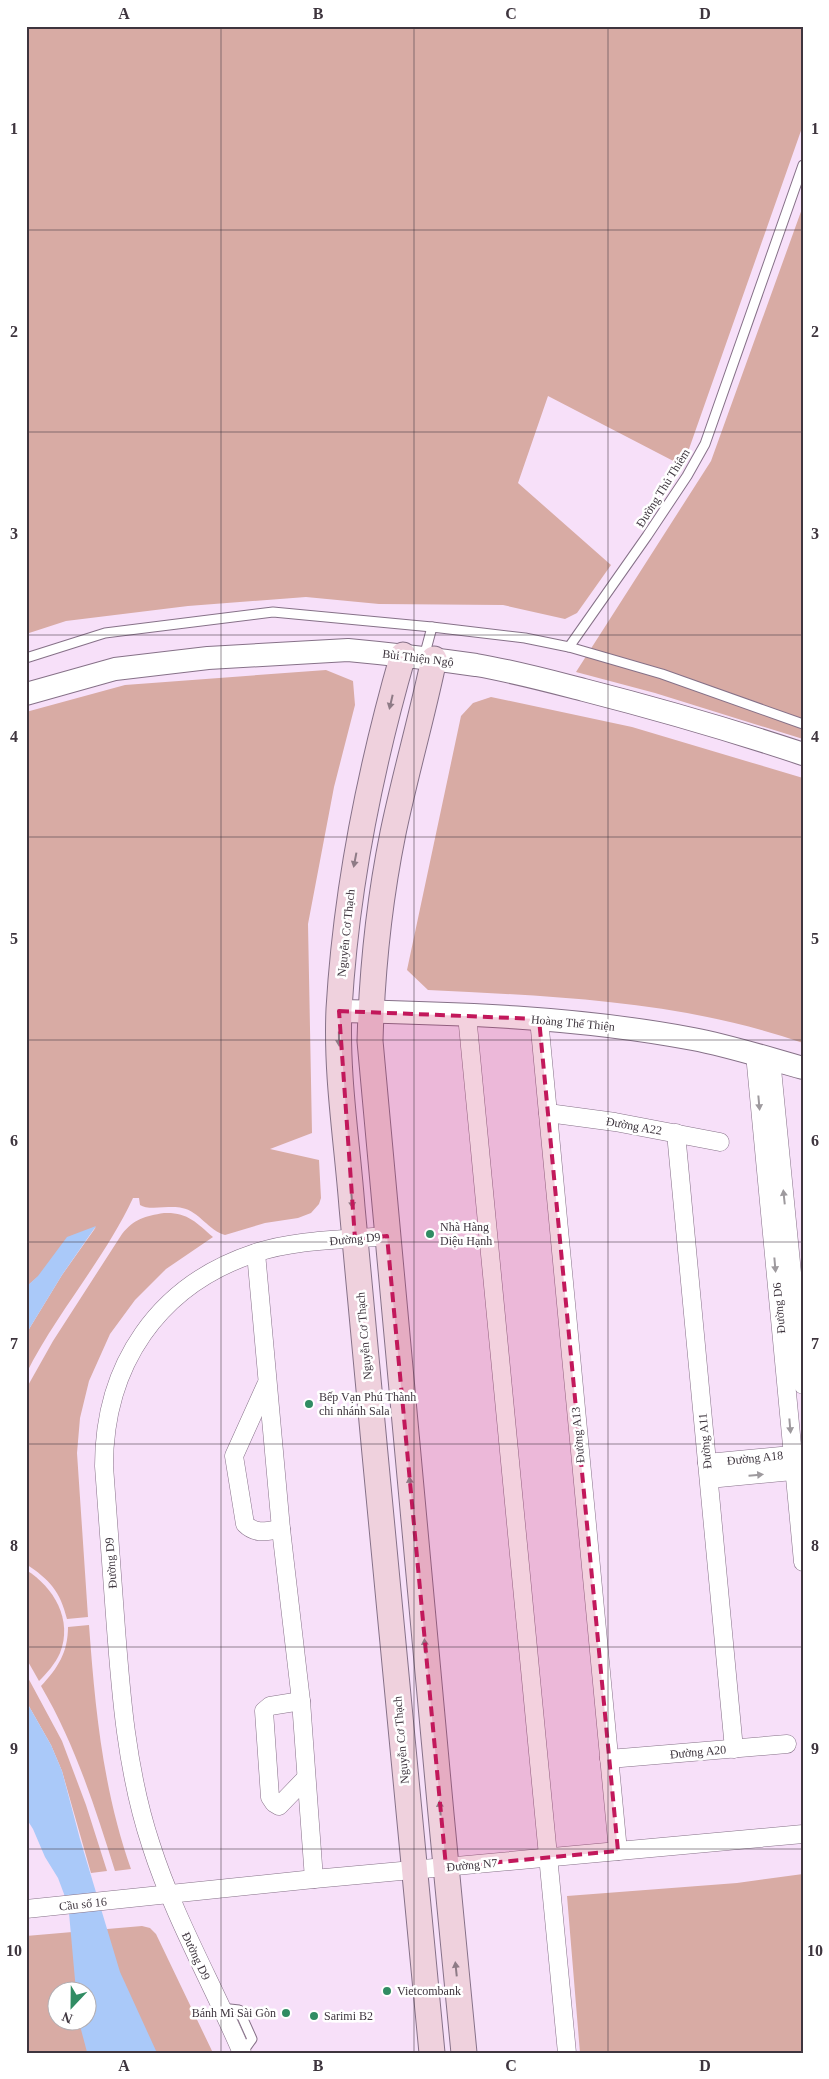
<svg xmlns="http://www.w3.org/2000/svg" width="829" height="2079" viewBox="0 0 829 2079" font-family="'Times New Roman',serif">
<rect width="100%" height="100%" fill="#f7e0f9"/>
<g fill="#d8aba4" fill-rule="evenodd">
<path d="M26,26H803V125L683,466L548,396L518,483L611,565L577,613L565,619L503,605L379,604L306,597L188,606L66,621L26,634Z"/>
<path d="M803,206V739L655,693L576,672L711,461Z"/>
<path d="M326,670L353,681L355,705L334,787L308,924L312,1133L270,1149L319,1160L321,1198L319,1204L311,1213L298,1218L265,1223L225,1235C209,1231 199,1211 182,1208C171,1205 148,1211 140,1205L139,1198H133C104,1260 57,1312 26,1374V1334L62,1275L96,1227L26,1287V712L125,685Z"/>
<path d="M491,697L632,727L803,778V1043C683,1001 554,996 428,990L407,970L461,716L473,703Z"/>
<path d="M164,1213C187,1212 196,1222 213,1237L166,1269L135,1300L110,1334L89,1381L80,1418L77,1453L88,1617L67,1619C60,1591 50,1580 26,1564V1389L53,1341L122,1234C134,1219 145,1216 164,1213Z"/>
<path d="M26,1570C54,1587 73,1620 60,1653C55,1664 47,1673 39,1681L26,1658Z"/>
<path d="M89,1625C95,1708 103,1790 131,1869L115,1871C95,1807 75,1744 41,1686C58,1668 68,1652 68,1627Z"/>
<path d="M26,1674L62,1741L86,1805L107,1871L91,1873L62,1771L51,1745L26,1701Z"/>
<path d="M803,1874V2053H580L567,1896L737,1883Z"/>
<path d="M142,1926L150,1928L156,1934L213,2053H26V1936ZM58,1992H88V2022H58Z"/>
</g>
<g fill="#aac9f9">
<path d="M96,1226L62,1275L26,1334V1287L38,1276L67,1237Z"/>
<path d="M26,1701L51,1745L62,1771L80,1839L120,1972L157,2053L87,2052L79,2022H88V1992L76,1991L69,1913L64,1894L58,1878L45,1857L33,1829L26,1818Z"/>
</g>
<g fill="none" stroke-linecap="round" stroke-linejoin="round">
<defs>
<g id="service">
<path d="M569,647L662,674L803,724"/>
<path d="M424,657L432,627L525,638L569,647L647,536L687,476L705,444L803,165"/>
<path d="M26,658L105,633L273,612L432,627"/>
<path d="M221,2008L239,2010L252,2039L242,2053"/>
</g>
<g id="minor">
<path d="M467,1015L567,2053"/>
<path d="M539,1019L618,1851"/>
<path d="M755,1054L803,1562"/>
<path d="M771,1059L803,1385"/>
<path d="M548,1113L615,1122L720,1142"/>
<path d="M676,1133L734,1749"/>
<path d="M256,1253L281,1529L301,1701L314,1879"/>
<path d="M266,1385L234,1456L245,1524C256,1535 267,1531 281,1529"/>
<path d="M707,1463L802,1454"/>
<path d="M709,1479L803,1470"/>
<path d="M301,1701L270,1706L264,1711L270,1797L274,1803L279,1806L305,1779"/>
<path d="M609,1759L787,1744"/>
<path d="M26,1909L314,1879L803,1834"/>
<path d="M242,2053C212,1983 174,1917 151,1845C125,1767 120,1683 114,1602C111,1557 107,1511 104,1466C104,1365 158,1285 255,1253C297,1239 344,1240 387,1236"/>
</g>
<g id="tertiary">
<path d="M26,694L115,669L208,658L348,650C391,654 434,659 476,665C512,671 549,681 584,690C658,709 731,730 803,754"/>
<path d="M339,1011C457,1013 577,1017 693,1039C730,1046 767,1058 803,1068"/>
</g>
<g id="secondary">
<path d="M403,655C370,770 346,889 339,1009C336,1075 347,1141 352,1207C359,1289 367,1371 375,1454C393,1653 412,1853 432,2053"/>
<path d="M434,659C422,717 405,775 393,833C379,902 372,971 370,1041L441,1814L464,2053"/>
</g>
</defs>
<use href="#service" stroke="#867188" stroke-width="11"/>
<use href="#minor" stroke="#867188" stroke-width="19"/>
<use href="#tertiary" stroke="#867188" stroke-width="24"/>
<use href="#secondary" stroke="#867188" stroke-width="27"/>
<use href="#service" stroke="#fff" stroke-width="9"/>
<use href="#minor" stroke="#fff" stroke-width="18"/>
<use href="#tertiary" stroke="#fff" stroke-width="22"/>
<use href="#secondary" stroke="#efd1dd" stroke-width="25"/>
</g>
<defs><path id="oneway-solid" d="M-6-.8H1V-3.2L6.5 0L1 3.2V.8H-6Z" transform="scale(1.25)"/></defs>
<g fill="#8e7b86">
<use href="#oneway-solid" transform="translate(391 702) rotate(103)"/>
<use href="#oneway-solid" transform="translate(355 860) rotate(101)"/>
<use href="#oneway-solid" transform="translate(339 1039) rotate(89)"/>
<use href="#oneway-solid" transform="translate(352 1201) rotate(85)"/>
<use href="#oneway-solid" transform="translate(410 1484) rotate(-95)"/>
<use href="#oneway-solid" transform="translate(425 1646) rotate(-95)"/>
<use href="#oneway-solid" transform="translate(440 1808) rotate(-95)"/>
<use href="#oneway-solid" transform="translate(456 1969) rotate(-96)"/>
</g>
<g fill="#9e9a9e">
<use href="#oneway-solid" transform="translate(759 1103) rotate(85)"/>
<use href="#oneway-solid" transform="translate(784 1197) rotate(-96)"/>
<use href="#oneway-solid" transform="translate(775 1265) rotate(85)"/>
<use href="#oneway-solid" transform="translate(790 1426) rotate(85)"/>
<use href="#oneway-solid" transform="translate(756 1475) rotate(-5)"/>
</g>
<path fill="#c2185b" fill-opacity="0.2" stroke="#c2185b" stroke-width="4" stroke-dasharray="10 6" stroke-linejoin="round" d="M339,1011L539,1019L618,1851L446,1867L387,1236L355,1239Z"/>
<path fill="none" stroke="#3e353e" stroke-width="1" stroke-opacity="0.55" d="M221,26V2053M414,26V2053M608,26V2053M26,230H803M26,432H803M26,635H803M26,837H803M26,1040H803M26,1242H803M26,1444H803M26,1647H803M26,1849H803"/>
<g fill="#308c63" stroke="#fff" stroke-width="2">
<circle cx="430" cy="1234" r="5"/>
<circle cx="309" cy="1404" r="5"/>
<circle cx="387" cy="1991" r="5"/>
<circle cx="286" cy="2013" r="5"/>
<circle cx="314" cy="2016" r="5"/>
</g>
<g text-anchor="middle" stroke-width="5" stroke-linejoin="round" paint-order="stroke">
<g font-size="12" fill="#3e353e" stroke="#fff">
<text transform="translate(663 488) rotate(-58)" y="4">Đường Thủ Thiêm</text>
<text transform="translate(418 658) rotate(7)" y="4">Bùi Thiện Ngộ</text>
<text transform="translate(346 933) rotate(-84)" y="4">Nguyễn Cơ Thạch</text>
<text transform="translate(573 1023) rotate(5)" y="4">Hoàng Thế Thiện</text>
<text transform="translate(634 1126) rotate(10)" y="4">Đường A22</text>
<text transform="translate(355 1239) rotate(-5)" y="4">Đường D9</text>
<text transform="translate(779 1308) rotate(-95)" y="4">Đường D6</text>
<text transform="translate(364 1336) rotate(-95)" y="4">Nguyễn Cơ Thạch</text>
<text transform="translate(578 1435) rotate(-95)" y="4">Đường A13</text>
<text transform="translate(705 1441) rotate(-95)" y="4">Đường A11</text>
<text transform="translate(755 1458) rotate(-6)" y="4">Đường A18</text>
<text transform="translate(111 1563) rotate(-94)" y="4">Đường D9</text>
<text transform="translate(401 1740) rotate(-95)" y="4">Nguyễn Cơ Thạch</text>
<text transform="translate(698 1752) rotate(-5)" y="4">Đường A20</text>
<text transform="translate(472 1865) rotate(-5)" y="4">Đường N7</text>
<text transform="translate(83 1904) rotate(-6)" y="4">Cầu số 16</text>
<text transform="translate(196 1956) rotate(65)" y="4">Đường D9</text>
</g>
<g font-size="12" fill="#3e353e" stroke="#fff" text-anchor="start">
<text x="440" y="1231">Nhà Hàng<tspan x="440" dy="14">Diệu Hạnh</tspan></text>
<text x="319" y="1401">Bếp Vạn Phú Thành<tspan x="319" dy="14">chi nhánh Sala</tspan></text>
<text x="397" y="1995">Vietcombank</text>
<text x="276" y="2017" text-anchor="end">Bánh Mì Sài Gòn</text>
<text x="324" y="2020">Sarimi B2</text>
</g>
</g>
<rect width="829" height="2079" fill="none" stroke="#ffffff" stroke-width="55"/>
<g transform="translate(72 2006) rotate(202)"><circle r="24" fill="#ffffff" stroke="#b2aeb2"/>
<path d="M0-4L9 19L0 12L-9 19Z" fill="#308c63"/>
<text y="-8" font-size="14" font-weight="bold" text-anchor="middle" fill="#3e353e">N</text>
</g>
<rect x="28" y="28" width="774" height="2024" fill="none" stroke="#3e353e" stroke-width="2"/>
<g font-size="16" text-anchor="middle" font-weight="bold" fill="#3e353e">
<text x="124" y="19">A</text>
<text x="318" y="19">B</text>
<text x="511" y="19">C</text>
<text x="705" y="19">D</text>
<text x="14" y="134">1</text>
<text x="815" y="134">1</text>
<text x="14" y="337">2</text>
<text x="815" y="337">2</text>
<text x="14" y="539">3</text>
<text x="815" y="539">3</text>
<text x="14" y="742">4</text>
<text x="815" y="742">4</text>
<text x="14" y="944">5</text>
<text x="815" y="944">5</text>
<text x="14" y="1146">6</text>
<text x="815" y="1146">6</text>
<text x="14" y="1349">7</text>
<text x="815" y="1349">7</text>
<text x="14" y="1551">8</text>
<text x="815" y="1551">8</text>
<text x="14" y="1754">9</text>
<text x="815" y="1754">9</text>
<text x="14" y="1956">10</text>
<text x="815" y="1956">10</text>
<text x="124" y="2071">A</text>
<text x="318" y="2071">B</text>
<text x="511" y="2071">C</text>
<text x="705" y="2071">D</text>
</g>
</svg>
